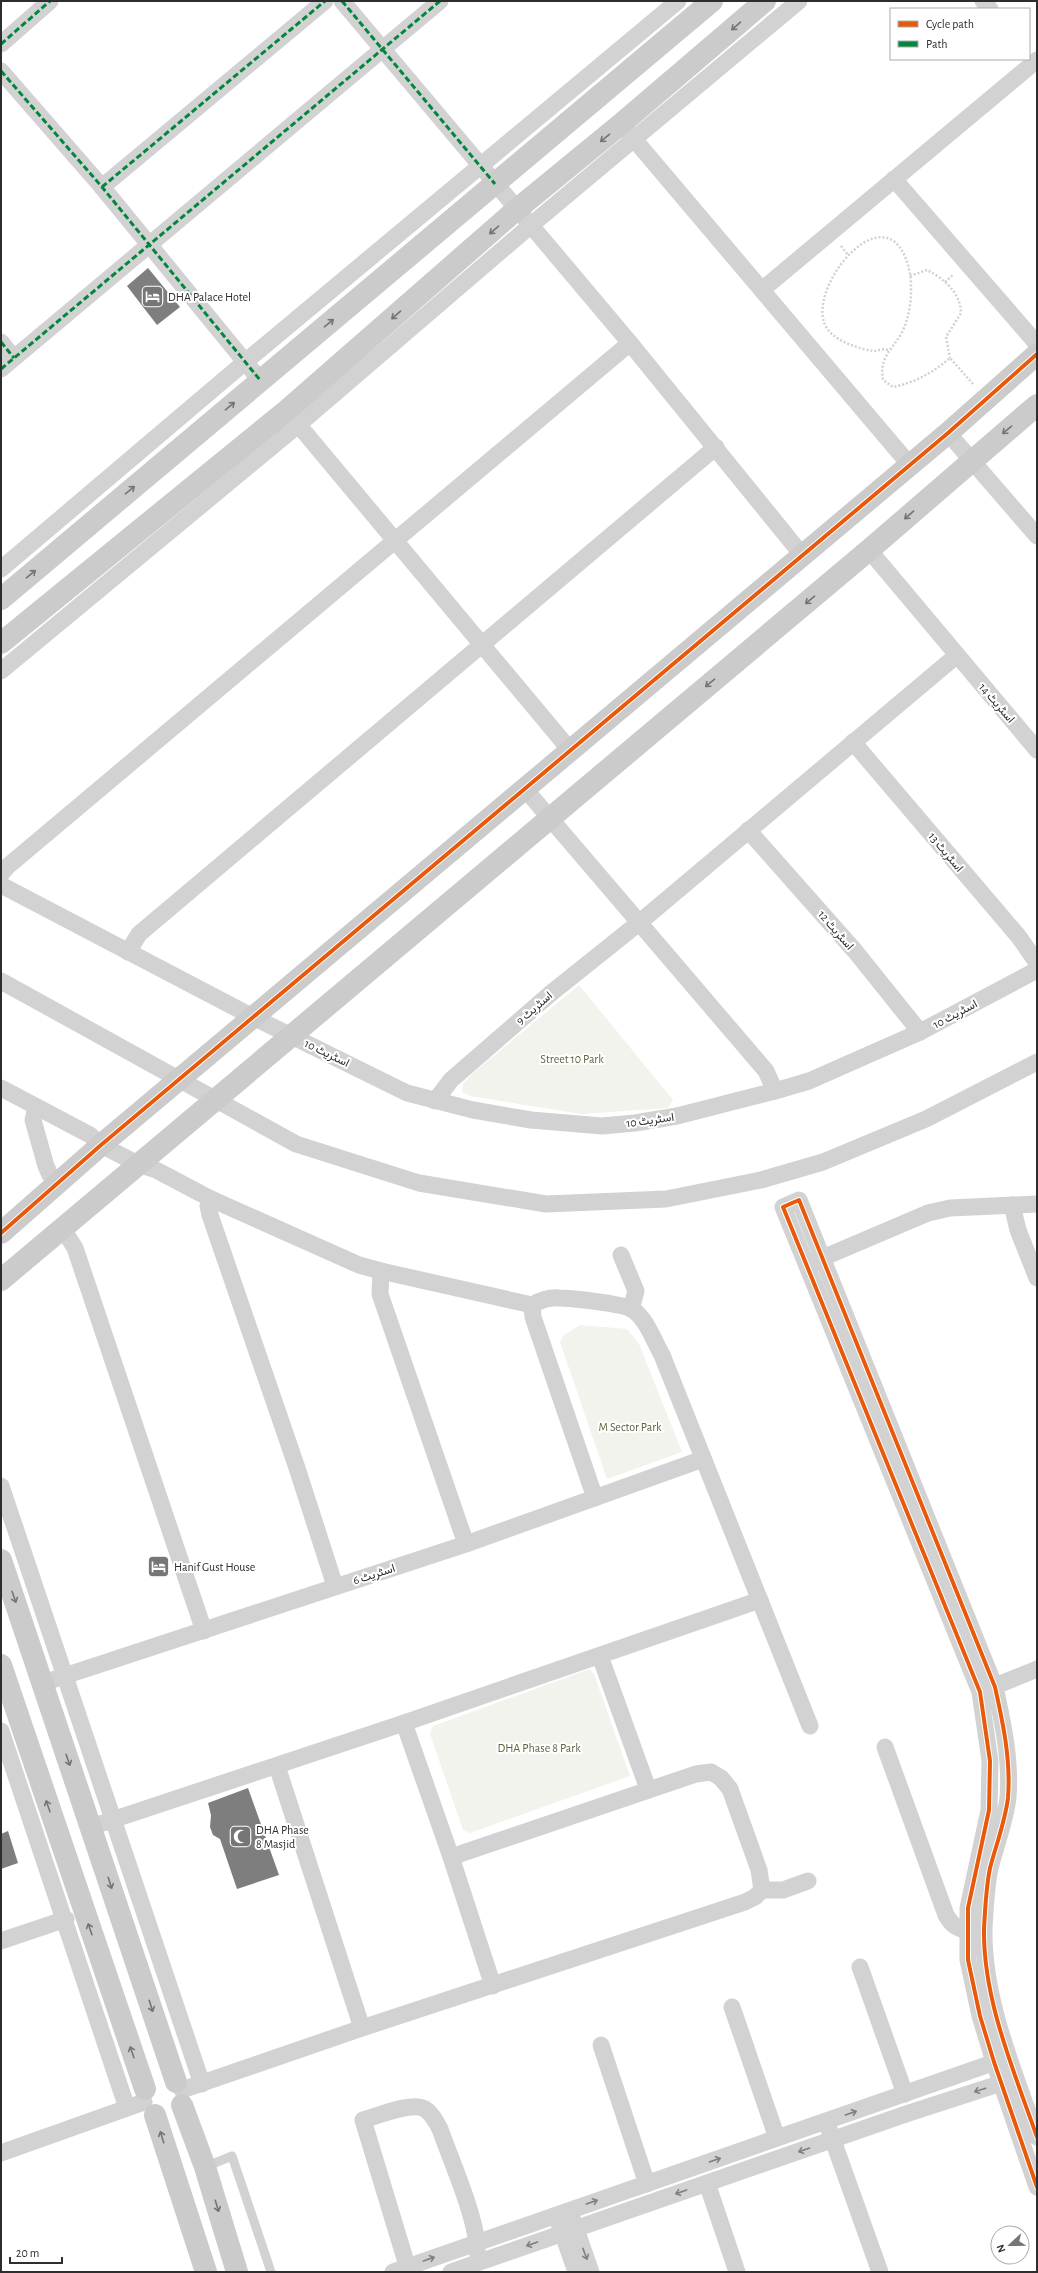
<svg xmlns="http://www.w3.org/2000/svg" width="1038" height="2273" viewBox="0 0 1038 2273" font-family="'Alegreya Sans',Vazirmatn,sans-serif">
<rect width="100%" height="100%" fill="#fff"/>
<g fill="#f2f3ec">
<path d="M579,985L673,1100L668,1108L581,1114L470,1096L462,1092L463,1084L472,1074Z"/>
<path d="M580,1325L627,1329L639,1344L682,1452L607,1479L560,1342L564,1335Z"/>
<path d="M590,1669L594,1674L630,1776L470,1833L463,1830L430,1734L433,1726Z"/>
</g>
<g fill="#7e7e7e">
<path d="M148,268L180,307L157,325L127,286Z"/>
<path d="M248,1788L279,1875L237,1889L220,1839L213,1835L210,1827L211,1815L208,1803Z"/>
<path d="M8,1831L18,1863L1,1869V1834Z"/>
</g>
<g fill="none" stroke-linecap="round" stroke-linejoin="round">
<g stroke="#d2d2d2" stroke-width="2.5" stroke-dasharray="2 2" stroke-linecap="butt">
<path d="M841,246L848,255"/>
<path d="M910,276L927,270C943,278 961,293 961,313L946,337L950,358"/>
<path d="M945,282L954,274"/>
<path d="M888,350C882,348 878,351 873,351C860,349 838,342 829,331C798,297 885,186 908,265C914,286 911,316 901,334C891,351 879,358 883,380L893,387C914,383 934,372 950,358L974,385"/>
</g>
<path stroke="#d2d2d2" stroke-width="9" d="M205,2167L232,2156L271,2272"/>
<g stroke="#d2d2d2" stroke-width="17">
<path d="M342,1L630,343L803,556"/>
<path d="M983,1L990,9"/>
<path d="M1,44L50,1"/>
<path d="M1,71L102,187L260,380"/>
<path d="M628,132L909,464"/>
<path d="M894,179L1037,344"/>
<path d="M102,187L325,1"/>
<path d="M763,289L1037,60"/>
<path d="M1,342L14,358"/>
<path d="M1,369L440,1"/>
<path d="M291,416L570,750"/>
<path d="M948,433L1037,536"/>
<path d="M869,550L1037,750"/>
<path d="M1,569L245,362L678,1"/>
<path d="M1,671L298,425L530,226L799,1"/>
<path d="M853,742L1019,937L1037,963"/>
<path d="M525,789L766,1071L775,1091"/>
<path d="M748,830L855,951L920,1032"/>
<path d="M1,874L8,866L630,343"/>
<path d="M1,885L255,1018L407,1093L473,1110L531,1120L602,1126L635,1123L677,1116L775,1091L809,1081L920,1032L1037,970"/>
<path d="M128,952L139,934L716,447"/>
<path d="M1,981L296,1144L419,1183L546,1204L666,1199L761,1180L823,1162L926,1119L1037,1062"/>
<path d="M1,1088L90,1135L101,1145L138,1164L156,1170L211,1199L359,1265L381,1271L532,1305C541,1300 549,1297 559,1298C571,1298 623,1304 632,1309C646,1318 654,1341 662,1355L810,1726"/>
<path d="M435,1101L451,1080L550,994L640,922L956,656"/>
<path d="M36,1108L33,1120L46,1166L50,1175L58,1183"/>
<path d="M211,1199L208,1206L210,1215L297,1468L335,1586"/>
<path d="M1012,1205L1018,1230L1037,1278"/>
<path d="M63,1229L75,1248L204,1631"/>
<path d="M621,1255L636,1291L631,1309"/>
<path d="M813,1262L928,1213L950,1208L1037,1204"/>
<path d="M381,1271L380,1294L466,1544"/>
<path d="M532,1305L533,1317L595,1498"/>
<path d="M1,1486L202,2084"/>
<path d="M600,1656L648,1789"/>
<path d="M43,1683L466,1544L703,1459"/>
<path d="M983,1691L1037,1669"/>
<path d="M404,1723L451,1857L493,1986"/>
<path d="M1,1731L127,2108"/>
<path d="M885,1747L946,1915C951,1924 956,1928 967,1931"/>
<path d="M277,1766L362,2028"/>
<path d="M91,1827L404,1723L760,1600"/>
<path d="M762,1890H783L808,1881"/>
<path d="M1,1941L66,1919"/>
<path d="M860,1967L905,2094"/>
<path d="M732,2007L777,2138"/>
<path d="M601,2045L647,2184"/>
<path d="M182,2090L362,2028L745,1902L755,1897L762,1890L759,1870L730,1789L721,1778L711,1772L696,1774L451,1857"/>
<path d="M829,2129L880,2272"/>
<path d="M1037,2137C1014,2071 983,2000 984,1929C985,1909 986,1888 990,1868C996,1845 1005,1822 1008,1798C1011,1760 1003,1723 995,1687L799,1200L783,1207L980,1692L990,1761L989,1810L968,1908V1960L980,2016L994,2062L1037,2187"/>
<path d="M1,2153L144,2102"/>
<path d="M707,2183L737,2272"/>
<path d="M572,2218L591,2272"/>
<path d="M559,2223L576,2272"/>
<path d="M393,2272L1004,2059"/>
<path d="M409,2272L363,2120C378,2116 412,2101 425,2109C432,2113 436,2122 440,2129C451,2161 478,2220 477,2252"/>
<path d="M451,2272L909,2113L1011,2080"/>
</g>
<g stroke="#cbcbcb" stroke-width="22">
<path d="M1,599L712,1"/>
<path d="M1,643L286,411L516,210L621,124L765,1"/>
<path d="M1,1233L101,1145L948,433L1037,354"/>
<path d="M1,1280L869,550L1037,405"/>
<path d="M1,1560L176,2082"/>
<path d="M1,1665L145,2089"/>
<path d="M182,2105L205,2167L237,2272"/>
<path d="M155,2115L206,2272"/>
</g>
<g stroke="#00873e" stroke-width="3" stroke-dasharray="6 3" stroke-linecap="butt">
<path d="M342,1L495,184"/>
<path d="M1,44L50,1"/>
<path d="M1,71L102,187L260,380"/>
<path d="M102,187L325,1"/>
<path d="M1,342L14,358"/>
<path d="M1,369L440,1"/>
</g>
<defs>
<g id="cycleway">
<path d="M1,1233L101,1145L948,433L1037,354"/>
<path d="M1037,2137C1014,2071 983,2000 984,1929C985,1909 986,1888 990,1868C996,1845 1005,1822 1008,1798C1011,1760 1003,1723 995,1687L799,1200L783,1207L980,1692L990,1761L989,1810L968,1908V1960L980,2016L994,2062L1037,2187"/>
</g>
</defs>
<use href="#cycleway" stroke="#fff" stroke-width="6"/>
<use href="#cycleway" stroke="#e8590c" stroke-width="4"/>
</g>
<defs><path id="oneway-shaft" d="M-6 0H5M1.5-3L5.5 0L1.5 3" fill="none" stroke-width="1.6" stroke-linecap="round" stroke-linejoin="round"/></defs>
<g stroke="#747474">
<use href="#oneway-shaft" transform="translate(736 26) rotate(139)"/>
<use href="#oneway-shaft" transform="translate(605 138) rotate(141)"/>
<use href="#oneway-shaft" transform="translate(494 230) rotate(139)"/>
<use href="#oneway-shaft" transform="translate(396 315) rotate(139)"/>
<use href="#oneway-shaft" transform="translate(329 323) rotate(-40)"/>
<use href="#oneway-shaft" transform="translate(230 406) rotate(-40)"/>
<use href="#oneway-shaft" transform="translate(1007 430) rotate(140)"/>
<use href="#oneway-shaft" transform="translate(130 490) rotate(-40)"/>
<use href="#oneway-shaft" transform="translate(909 515) rotate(139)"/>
<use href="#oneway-shaft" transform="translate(31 574) rotate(-40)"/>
<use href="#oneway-shaft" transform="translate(810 600) rotate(140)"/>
<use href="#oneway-shaft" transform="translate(710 683) rotate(140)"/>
<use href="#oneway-shaft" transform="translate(14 1597) rotate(71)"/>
<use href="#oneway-shaft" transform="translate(68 1760) rotate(71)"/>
<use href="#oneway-shaft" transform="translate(48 1806) rotate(-109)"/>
<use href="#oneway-shaft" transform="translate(110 1883) rotate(72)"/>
<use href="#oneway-shaft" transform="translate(90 1929) rotate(-109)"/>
<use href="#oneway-shaft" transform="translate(151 2006) rotate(72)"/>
<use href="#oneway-shaft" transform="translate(132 2052) rotate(-109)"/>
<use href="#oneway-shaft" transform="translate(162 2137) rotate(-107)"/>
<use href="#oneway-shaft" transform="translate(217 2206) rotate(73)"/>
</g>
<g stroke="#808080">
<use href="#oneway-shaft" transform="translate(980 2090) rotate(162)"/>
<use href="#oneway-shaft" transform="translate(851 2113) rotate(-19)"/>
<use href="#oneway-shaft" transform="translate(804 2150) rotate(161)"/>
<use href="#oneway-shaft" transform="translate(715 2160) rotate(-19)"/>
<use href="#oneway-shaft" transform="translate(681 2192) rotate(161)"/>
<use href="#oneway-shaft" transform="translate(592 2202) rotate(-19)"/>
<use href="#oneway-shaft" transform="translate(532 2244) rotate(161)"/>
<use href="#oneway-shaft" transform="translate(585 2254) rotate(70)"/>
<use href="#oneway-shaft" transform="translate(429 2259) rotate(-19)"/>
</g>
<defs>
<symbol id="hotel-square" viewBox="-11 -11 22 22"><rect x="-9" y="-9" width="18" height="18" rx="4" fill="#767676" stroke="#fff"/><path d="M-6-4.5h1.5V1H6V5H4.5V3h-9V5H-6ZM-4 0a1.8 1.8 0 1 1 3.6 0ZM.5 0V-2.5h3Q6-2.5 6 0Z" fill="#fff"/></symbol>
<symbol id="mosque-square" viewBox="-11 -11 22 22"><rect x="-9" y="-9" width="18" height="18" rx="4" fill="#767676" stroke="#fff"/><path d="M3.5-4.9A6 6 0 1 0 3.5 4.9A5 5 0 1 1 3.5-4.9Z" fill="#fff"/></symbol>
</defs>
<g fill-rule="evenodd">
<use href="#hotel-square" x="140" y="284" width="25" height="25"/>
<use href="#hotel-square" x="146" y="1554" width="25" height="25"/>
<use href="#mosque-square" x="228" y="1824" width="25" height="25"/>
</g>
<g text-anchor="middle" stroke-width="4" stroke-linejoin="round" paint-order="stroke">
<g font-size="12" fill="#2d2d2d" stroke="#fff" text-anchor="start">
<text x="168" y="301">DHA Palace Hotel</text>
<text x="174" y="1571">Hanif Gust House</text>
<text x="256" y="1834">DHA Phase<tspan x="256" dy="14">8 Masjid</tspan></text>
</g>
<g font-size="12" fill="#2d2d2d" stroke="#fff">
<text transform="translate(997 703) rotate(49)" y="4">اسٹریٹ 14</text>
<text transform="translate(946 852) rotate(50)" y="4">اسٹریٹ 13</text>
<text transform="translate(836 930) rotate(49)" y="4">اسٹریٹ 12</text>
<text transform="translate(534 1008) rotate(-41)" y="4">اسٹریٹ 9</text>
<text transform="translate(955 1014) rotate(-28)" y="4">اسٹریٹ 10</text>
<text transform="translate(327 1053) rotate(26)" y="4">اسٹریٹ 10</text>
<text transform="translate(650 1120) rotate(-8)" y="4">اسٹریٹ 10</text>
<text transform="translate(374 1574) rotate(-18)" y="4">اسٹریٹ 6</text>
</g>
<g font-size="12" fill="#5a643f" stroke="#fff">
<text x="572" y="1063">Street 10 Park</text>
<text x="630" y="1431">M Sector Park</text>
<text x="539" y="1752">DHA Phase 8 Park</text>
</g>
</g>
<rect width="1038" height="2273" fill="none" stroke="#2d2d2d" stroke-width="4"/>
<rect x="890" y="8" width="140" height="52" fill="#ffffff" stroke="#ababab"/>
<rect x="898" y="21" width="20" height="6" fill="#e8590c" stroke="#ababab"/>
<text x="926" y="28" font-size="12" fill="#2d2d2d">Cycle path</text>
<rect x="898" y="41" width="20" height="6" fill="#00873e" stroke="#ababab"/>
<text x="926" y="48" font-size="12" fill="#2d2d2d">Path</text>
<g transform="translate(1010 2245) rotate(248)"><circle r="19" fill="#ffffff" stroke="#ababab"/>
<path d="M0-3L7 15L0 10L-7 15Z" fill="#767676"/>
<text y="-6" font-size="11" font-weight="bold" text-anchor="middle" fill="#2d2d2d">N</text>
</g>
<path d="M10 2257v6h52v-6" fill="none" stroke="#2d2d2d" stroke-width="2"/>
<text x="16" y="2257" font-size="12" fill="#2d2d2d" stroke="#ffffff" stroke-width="3" paint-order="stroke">20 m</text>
</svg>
